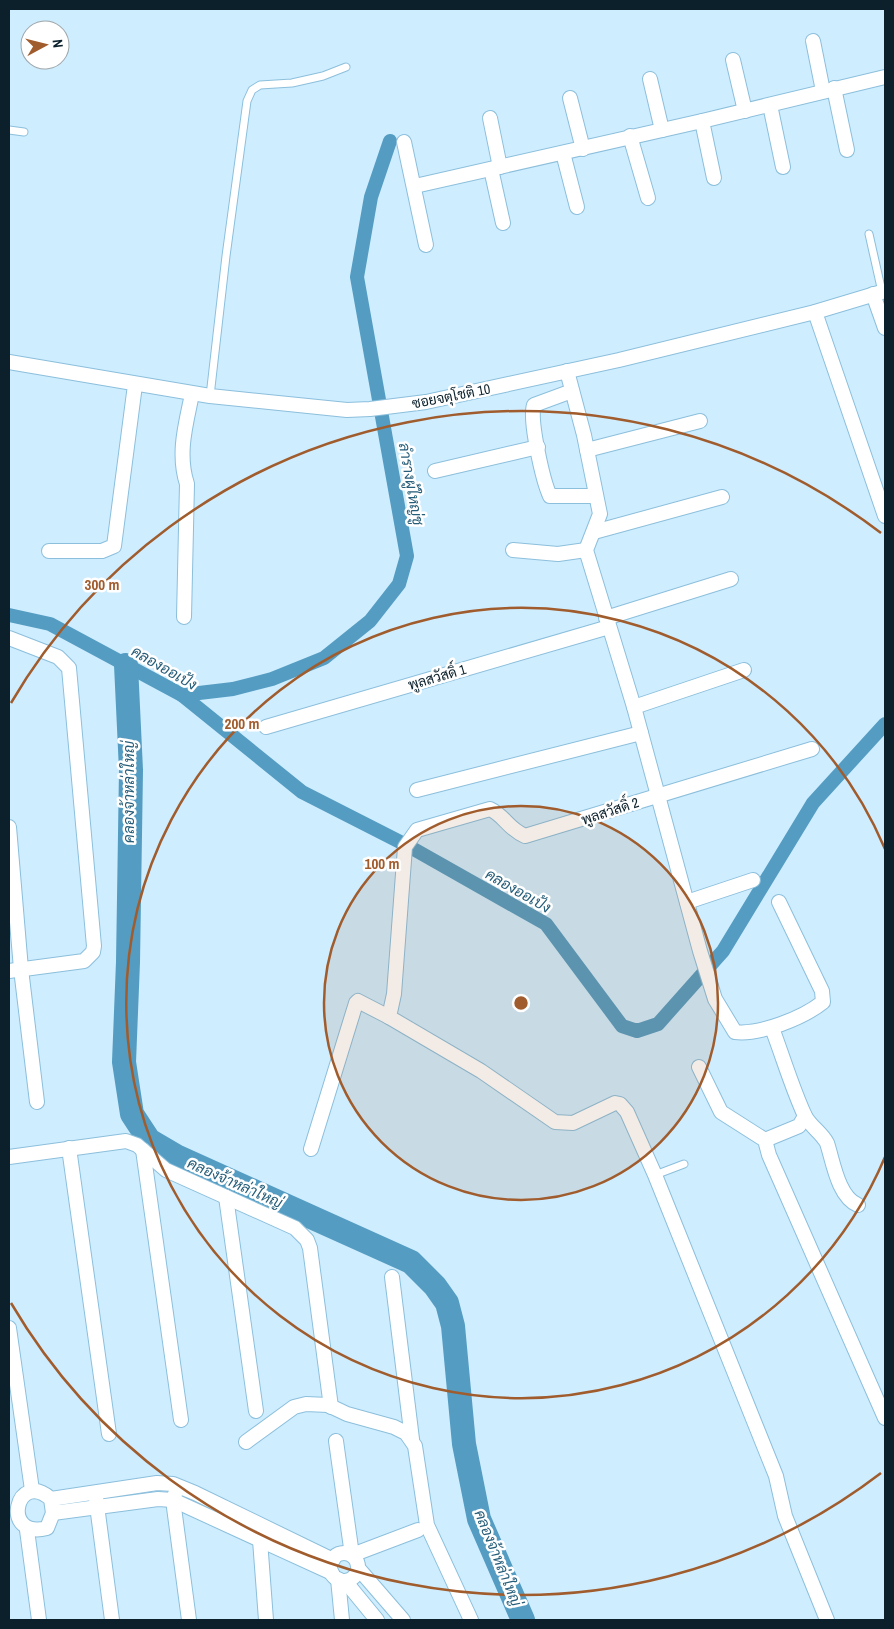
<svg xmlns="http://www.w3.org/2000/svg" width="894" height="1629" viewBox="0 0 894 1629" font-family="'Archivo Narrow',Sarabun,sans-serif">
<rect width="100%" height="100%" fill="#ceedff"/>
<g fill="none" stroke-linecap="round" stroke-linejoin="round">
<g stroke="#549cc2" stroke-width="14">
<path d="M9,615L50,624L182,695L302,792L410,847L546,924L622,1026L637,1031L658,1024L723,951L813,803L885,724"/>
<path d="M182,695L233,689L272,679L324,658L370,621L399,584L407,556L357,277L371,197L390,141"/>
</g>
<path stroke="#549cc2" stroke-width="24" d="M126,665L131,770L128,962L124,1062L132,1114L149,1140L178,1157L411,1262L435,1286L447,1303L453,1326L464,1444L479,1519L523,1620"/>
<defs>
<g id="lane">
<path d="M9,130L24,132"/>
<path d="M869,234L882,292"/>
<path d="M210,396L226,256L247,101L252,90L260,85L292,83L323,76L346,67"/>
<path d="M655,1175L684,1164"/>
</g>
<g id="street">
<path d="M813,41L823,91"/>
<path d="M733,60L745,111"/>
<path d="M650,79L662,130"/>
<path d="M834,88L847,150"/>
<path d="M570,98L583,149"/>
<path d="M770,105L783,167"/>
<path d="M490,118L500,167"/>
<path d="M702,121L714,178"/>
<path d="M630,136L648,198"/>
<path d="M404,142L426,245"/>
<path d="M563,153L577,207"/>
<path d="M491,169L503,223"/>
<path d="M415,186L702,121L885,77"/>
<path d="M873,294L885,328"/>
<path d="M815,312L885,516"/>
<path d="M9,362L210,396L347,410L370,409L426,402L619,360L815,312L885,291"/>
<path d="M567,371L584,435L600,514L586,550L634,707L700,951L715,999L735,1032C760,1035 803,1018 823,1002L822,991L779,902"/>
<path d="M572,391L534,405C529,420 543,481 550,496H596"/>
<path d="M587,450L700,421"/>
<path d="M435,471L538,447"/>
<path d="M594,532L722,497"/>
<path d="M513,550L558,554L586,550"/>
<path d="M49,551H102L114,546L135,385"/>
<path d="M184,617L187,484C177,453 186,424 192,394"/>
<path d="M606,618L731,579"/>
<path d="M9,638L58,657L69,668L94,946L93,952L84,961L9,971"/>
<path d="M634,707L744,670"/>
<path d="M266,727L609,627"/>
<path d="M812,749L525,836C507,828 505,816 490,809L417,830L405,847L394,994L389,1017L481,1071L555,1122L573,1123L615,1103L620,1104L627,1112L655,1175L776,1476L785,1516L827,1620"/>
<path d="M417,790L641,733"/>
<path d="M9,827L21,969L37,1102"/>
<path d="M687,902L753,880"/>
<path d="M772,1028C783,1057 792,1088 805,1116C811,1127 821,1132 827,1143C833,1161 838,1197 858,1205"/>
<path d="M699,1067L721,1112L765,1140L769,1155L885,1418"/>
<path d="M765,1140L799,1126L805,1116"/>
<path d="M69,1148L109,1434"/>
<path d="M311,1149L356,1003L358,1001L389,1017"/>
<path d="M143,1150L181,1420"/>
<path d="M9,1157L126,1141L137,1145L166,1170L295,1228L307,1240L310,1248L331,1407"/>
<path d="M226,1197L256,1411"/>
<path d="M392,1277L412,1439"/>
<path d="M9,1328L32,1490"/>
<path d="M336,1441L352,1555L418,1530"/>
<path d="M246,1442L294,1407L306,1404L328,1405L347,1414L394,1427L406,1433L415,1446L427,1525L471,1620"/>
<path d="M175,1494L173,1500L189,1620"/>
<path d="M96,1498L112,1620"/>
<path d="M51,1499L53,1513L47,1528C0,1540 16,1468 51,1499L157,1483L173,1484L195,1493L333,1560"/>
<path d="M53,1513L158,1499L173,1500L332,1573"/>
<path d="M27,1530L39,1620"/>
<path d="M264,1533L260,1540L266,1620"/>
<circle cx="344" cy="1567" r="14"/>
<path d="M358,1568L403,1620"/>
<path d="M338,1579L342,1620"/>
<path d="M345,1581L377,1620"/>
</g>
</defs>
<use href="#lane" stroke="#8cbfdc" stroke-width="9"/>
<use href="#street" stroke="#8cbfdc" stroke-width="16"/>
<use href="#lane" stroke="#fff" stroke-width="7"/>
<use href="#street" stroke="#fff" stroke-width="14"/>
</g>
<circle cx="521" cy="1003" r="197" fill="#a05c2c" fill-opacity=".12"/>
<g fill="none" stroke="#a05c2c" stroke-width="2.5">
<circle cx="521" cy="1003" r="197"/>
<path d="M885 1157A395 395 0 1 1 885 849"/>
<path d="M881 1473A592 592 0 0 1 11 1303M11 703A592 592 0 0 1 881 533"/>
</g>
<g text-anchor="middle" stroke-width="5" stroke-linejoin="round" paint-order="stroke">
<g font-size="14" fill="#0b202b" stroke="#fff">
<text transform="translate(451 396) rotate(-11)" y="5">ซอยจตุโชติ 10</text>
<text transform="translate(437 677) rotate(-16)" y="5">พูลสวัสดิ์ 1</text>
<text transform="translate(610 811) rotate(-18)" y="5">พูลสวัสดิ์ 2</text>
</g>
<g font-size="15" font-style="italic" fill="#265d79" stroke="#fff">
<text transform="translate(411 484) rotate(80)" y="5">ลำรางผู้ใหญ่ชู</text>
<text transform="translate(164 668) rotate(30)" y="5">คลองออเป้ง</text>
<text transform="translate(129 792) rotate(-90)" y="5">คลองจ้าหล่าใหญ่</text>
<text transform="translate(518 891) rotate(30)" y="5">คลองออเป้ง</text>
<text transform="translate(235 1183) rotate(24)" y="5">คลองจ้าหล่าใหญ่</text>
<text transform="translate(498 1558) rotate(68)" y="5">คลองจ้าหล่าใหญ่</text>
</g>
</g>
<circle cx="521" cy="1003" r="8" fill="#a05c2c" stroke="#fff" stroke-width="2.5"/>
<g font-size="15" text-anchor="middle" font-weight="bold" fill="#a05c2c" stroke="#fff" stroke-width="5" stroke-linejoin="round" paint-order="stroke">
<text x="102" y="590">300 m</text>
<text x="242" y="729">200 m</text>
<text x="382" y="869">100 m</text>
</g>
<rect width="894" height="1629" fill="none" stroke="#0b202b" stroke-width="20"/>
<g transform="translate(45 45) rotate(83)"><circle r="24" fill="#ffffff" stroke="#9da6aa"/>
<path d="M0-4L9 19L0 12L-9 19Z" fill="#a05c2c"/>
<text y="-8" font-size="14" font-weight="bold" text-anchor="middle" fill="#0b202b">N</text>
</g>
</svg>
